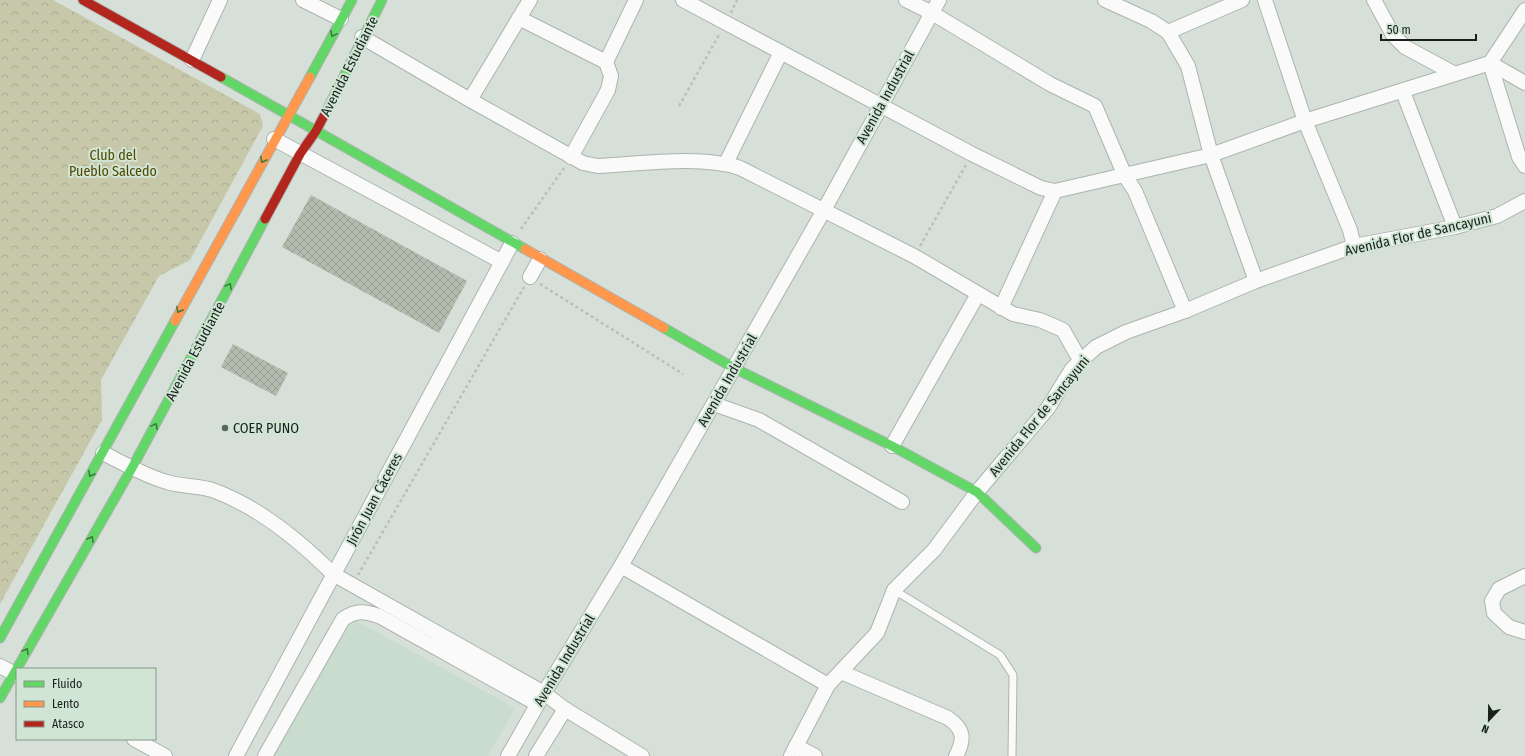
<svg xmlns="http://www.w3.org/2000/svg" width="1525" height="756" viewBox="0 0 1525 756" font-family="'Fira Sans Condensed',sans-serif">
<defs>
<pattern id="park-crowns" width="20" height="18" patternUnits="userSpaceOnUse"><rect width="20" height="18" fill="#c7c7aa"/><path d="M2 6a3 3 0 1 1 6 0M12 15a3 3 0 1 1 6 0" fill="none" stroke="#aaab92"/></pattern>
<pattern id="building-cross-hatch" width="8" height="8" patternUnits="userSpaceOnUse"><rect width="8" height="8" fill="#b2bbad"/><path d="M0 0l8 8M0 8l8-8" fill="none" stroke="#98a094"/></pattern>
</defs>
<rect width="100%" height="100%" fill="#d6e0d8"/>
<path fill="#c9dccd" d="M344,614L515,708L488,756H265Z"/>
<path fill="url(#park-crowns)" d="M0,0H53L260,114L263,126L190,260L159,276L101,380L102,420L0,604Z"/>
<g fill="url(#building-cross-hatch)">
<path d="M311,195L467,281L439,333L282,247Z"/>
<path d="M233,344L288,373L276,396L221,367Z"/>
</g>
<g fill="none" stroke-linecap="round" stroke-linejoin="round">
<defs>
<path id="lane" d="M894,590L1000,655L1013,675L1012,756"/>
<g id="street">
<path d="M303,0L341,19"/>
<path d="M683,0L972,154L1041,188L1055,191L1211,155L1305,121L1490,63L1525,83"/>
<path d="M906,0L932,13L1050,84L1095,106L1125,176L1135,191L1185,311"/>
<path d="M1105,0L1151,21L1168,32L1188,66L1211,155L1256,281"/>
<path d="M1265,0L1305,121L1350,230L1354,246"/>
<path d="M1374,0L1393,35L1405,47L1455,74"/>
<path d="M1525,10L1490,63L1519,157L1525,166"/>
<path d="M519,18L606,62L611,76L608,90L571,157"/>
<path d="M1168,32L1242,0"/>
<path d="M362,37L470,100L583,163L598,166C640,164 700,155 740,168L914,256L1013,314L1040,320L1063,330L1080,360"/>
<path d="M192,60L220,0"/>
<path d="M606,62L636,0"/>
<path d="M1403,92L1455,227"/>
<path d="M470,100L530,0"/>
<path d="M274,139L502,262"/>
<path d="M726,163L781,52"/>
<path d="M530,277L540,259"/>
<path d="M1001,308L1055,191"/>
<path d="M714,404L759,420L902,502"/>
<path d="M892,446L978,294"/>
<path d="M103,453C123,463 145,476 167,482C182,487 200,485 215,491C260,508 299,540 333,574L544,693L565,709L642,756"/>
<path d="M621,566L828,685"/>
<path d="M1525,576L1499,589L1492,601L1494,613L1509,627L1525,632"/>
<path d="M0,666L17,675"/>
<path d="M841,672L948,718C964,729 965,739 956,756"/>
<path d="M134,739L165,756"/>
<path d="M796,746L815,756"/>
<path d="M236,756L512,243"/>
<path d="M265,756L343,619C356,610 364,611 379,616L537,704"/>
<path d="M508,756L544,693L621,566L824,210L939,0"/>
<path d="M536,756L565,709"/>
<path d="M791,756L828,685L877,633L894,590L934,550L977,492L1048,408L1072,369L1096,347L1126,332L1185,311L1256,281L1354,246L1455,227L1497,216L1525,201"/>
</g>
<g id="fast">
<path d="M221,77L525,249"/>
<path d="M310,77L352,0"/>
<path d="M326,112L382,0"/>
<path d="M664,328L734,368L892,446L977,492L1036,548"/>
<path d="M0,638L175,321"/>
<path d="M0,698L132,468L265,219"/>
</g>
<g id="slow">
<path d="M525,249L664,328"/>
<path d="M175,321L310,77"/>
</g>
<g id="jam">
<path d="M83,0L221,77"/>
<path d="M265,219L300,154L316,131L326,112"/>
</g>
</defs>
<use href="#lane" stroke="#acb4ae" stroke-width="9"/>
<use href="#street" stroke="#acb4ae" stroke-width="16"/>
<use href="#fast" stroke="#acb4ae" stroke-width="11"/>
<use href="#slow" stroke="#acb4ae" stroke-width="11"/>
<use href="#jam" stroke="#acb4ae" stroke-width="11"/>
<g stroke="#bcbebc" stroke-width="2.5" stroke-dasharray="3 3" stroke-linecap="butt">
<path d="M731,13L737,0"/>
<path d="M679,106L720,33"/>
<path d="M521,229L564,168"/>
<path d="M920,246L966,165"/>
<path d="M540,284L683,374"/>
<path d="M358,575L524,287"/>
</g>
<use href="#lane" stroke="#f9faf9" stroke-width="7"/>
<use href="#street" stroke="#f9faf9" stroke-width="14"/>
<use href="#fast" stroke="#63d668" stroke-width="9"/>
<use href="#slow" stroke="#ff974d" stroke-width="9"/>
<use href="#jam" stroke="#b3261e" stroke-width="9"/>
</g>
<defs><path id="oneway-chevron" d="M-2-3.5L2.5 0L-2 3.5" fill="none" stroke-width="1.6" stroke-linecap="round" stroke-linejoin="round"/></defs>
<g stroke="#3e7b42">
<use href="#oneway-chevron" transform="translate(333 34) rotate(118)"/>
<use href="#oneway-chevron" transform="translate(263 160) rotate(119)"/>
<use href="#oneway-chevron" transform="translate(229 286) rotate(-62)"/>
<use href="#oneway-chevron" transform="translate(179 310) rotate(119)"/>
<use href="#oneway-chevron" transform="translate(155 426) rotate(-62)"/>
<use href="#oneway-chevron" transform="translate(91 474) rotate(119)"/>
<use href="#oneway-chevron" transform="translate(91 539) rotate(-60)"/>
<use href="#oneway-chevron" transform="translate(26 651) rotate(-60)"/>
</g>
<circle fill="#5b635d" stroke="#d1e5d5" stroke-width="1.5" cx="225" cy="428" r="4"/>
<g text-anchor="middle" stroke-width="4" stroke-linejoin="round" paint-order="stroke">
<g font-size="14" fill="#19201b" stroke="#d1e5d5">
<text transform="translate(349 66) rotate(-63)" y="5">Avenida Estudiante</text>
<text transform="translate(885 97) rotate(-61)" y="5">Avenida Industrial</text>
<text transform="translate(1418 234) rotate(-13)" y="5">Avenida Flor de Sancayuni</text>
<text transform="translate(195 351) rotate(-62)" y="5">Avenida Estudiante</text>
<text transform="translate(727 380) rotate(-60)" y="5">Avenida Industrial</text>
<text transform="translate(1039 416) rotate(-51)" y="5">Avenida Flor de Sancayuni</text>
<text transform="translate(374 499) rotate(-62)" y="5">Jirón Juan Cáceres</text>
<text transform="translate(564 660) rotate(-59)" y="5">Avenida Industrial</text>
</g>
<g font-size="14" fill="#524700" stroke="#d1e5d5">
<text x="113" y="160">Club del<tspan x="113" dy="16">Pueblo Salcedo</tspan></text>
</g>
<g font-size="14" fill="#19201b" stroke="#d1e5d5" text-anchor="start">
<text x="233" y="433">COER PUNO</text>
</g>
</g>
<rect x="16" y="668" width="140" height="72" fill="#d1e5d5" stroke="#87968b"/>
<rect x="24" y="681" width="20" height="6" fill="#63d668" stroke="#87968b"/>
<text x="52" y="688" font-size="12" fill="#19201b">Fluido</text>
<rect x="24" y="701" width="20" height="6" fill="#ff974d" stroke="#87968b"/>
<text x="52" y="708" font-size="12" fill="#19201b">Lento</text>
<rect x="24" y="721" width="20" height="6" fill="#b3261e" stroke="#87968b"/>
<text x="52" y="728" font-size="12" fill="#19201b">Atasco</text>
<g transform="translate(1489 720) rotate(202)" stroke="#d1e5d5" stroke-width="3" paint-order="stroke">
<path d="M0-3L7 15L0 10L-7 15Z" fill="#19201b"/>
<text y="-6" font-size="11" font-weight="bold" text-anchor="middle" fill="#19201b">N</text>
</g>
<path d="M1381 34v6h95v-6" fill="none" stroke="#19201b" stroke-width="2"/>
<text x="1387" y="34" font-size="12" fill="#19201b" stroke="#d1e5d5" stroke-width="3" paint-order="stroke">50 m</text>
</svg>
